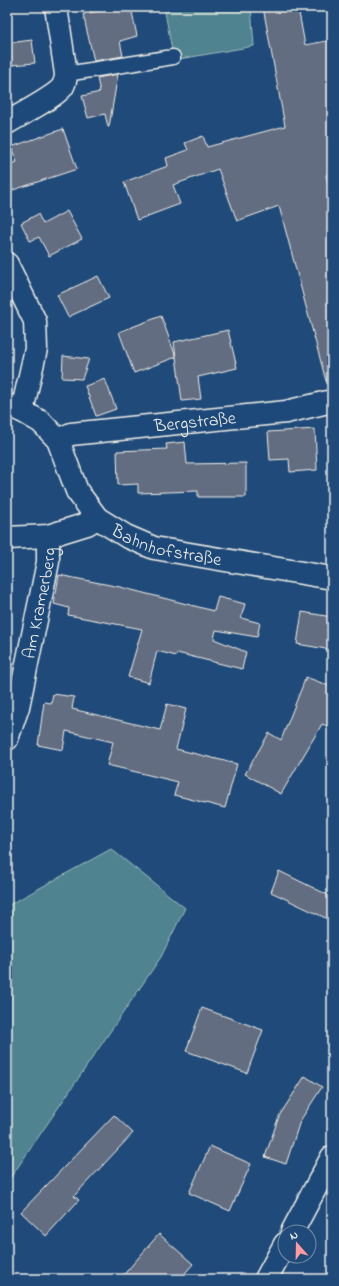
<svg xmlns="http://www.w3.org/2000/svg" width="339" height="1286" viewBox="0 0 339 1286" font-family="'Indie Flower',sans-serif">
<rect width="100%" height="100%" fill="#1f4a7a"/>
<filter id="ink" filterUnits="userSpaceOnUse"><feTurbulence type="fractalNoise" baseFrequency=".025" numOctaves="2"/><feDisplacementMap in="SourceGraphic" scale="8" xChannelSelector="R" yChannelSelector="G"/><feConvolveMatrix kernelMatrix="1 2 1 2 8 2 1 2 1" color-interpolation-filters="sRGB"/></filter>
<g filter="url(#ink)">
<g fill="#50838f" stroke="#a2babc">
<path d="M164,7H251L254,46L174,60Z"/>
<path d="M111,849L185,908L161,957L7,1183V906Z"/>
</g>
<g fill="#636d82" stroke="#f4f1e8">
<path d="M120,7H131L137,36L120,41L123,56L94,61L83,14Z"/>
<path d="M263,7H298L305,45L332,40V174L326,175L332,202V380L326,381L279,206L237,221L218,169L173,185L180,204L137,220L124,182L168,166L166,158L188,150L185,143L203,136L207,147L285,126Z"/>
<path d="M32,40L35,63L12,65L9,43Z"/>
<path d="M118,74L109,127H108L105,114L88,118L82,96L100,92L97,78Z"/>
<path d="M63,129L77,169L7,192V165L17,162L11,147Z"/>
<path d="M67,211L82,239L49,256L39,237L30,241L21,223L38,214L43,224Z"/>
<path d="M98,276L109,298L68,317L57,295Z"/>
<path d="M161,316L176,357L174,342L228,330L237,368L198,377L201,399L182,401L176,357L134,373L119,332Z"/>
<path d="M63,356L89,359L82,379L62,378Z"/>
<path d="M105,379L116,409L96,416L85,386Z"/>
<path d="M315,429L317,470L290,472L289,459L270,460L268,432Z"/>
<path d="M185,442L187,464L246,463V497H198V491L138,493V484L118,485L117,451L167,449L166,444Z"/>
<path d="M59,575L120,587L214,611L218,597L245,604L241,618L260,623L257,637L216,630L214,639L246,652L242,669L177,653L176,656L157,651L149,683L128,677L142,629L68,615L69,608L54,604Z"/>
<path d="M302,612L332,617V650L297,644Z"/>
<path d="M306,677L332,687V728L322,724L281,794L245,774L269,733L281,740Z"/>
<path d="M53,694L74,697L72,709L160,730L167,704L186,709L176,749L237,764L225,808L174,795L178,782L107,765L113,742L66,731L63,750L38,745L44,702L51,703Z"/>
<path d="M279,871L332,897V921L271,892Z"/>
<path d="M202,1008L263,1030L247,1073L186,1051Z"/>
<path d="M305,1076L322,1087L300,1121L286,1164L265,1157L279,1116Z"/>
<path d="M114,1115L133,1133L74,1196L79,1200L46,1236L21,1212Z"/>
<path d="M210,1146L251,1164L230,1211L189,1193Z"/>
<path d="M159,1234L193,1264L180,1279H120Z"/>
</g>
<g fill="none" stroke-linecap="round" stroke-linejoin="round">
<defs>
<path id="service" d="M66,74L173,57"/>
<g id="minor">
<path d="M7,123C18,116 57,96 63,86C65,82 66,78 66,74L56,7"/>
<path d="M7,264L35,321L36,349L22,411"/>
<path id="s1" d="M7,405L22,411L41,422L58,440L77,491L97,518L126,536L154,548L332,578"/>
<path id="s2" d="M58,440L71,434L286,412L332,401"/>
<path d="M7,538L48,536L87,524L97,518"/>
<path id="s3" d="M7,739L18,707L48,562V536"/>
<path d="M292,1232L332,1157"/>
<path d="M266,1279L285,1244"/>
</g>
</defs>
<use href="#service" stroke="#f4f1e8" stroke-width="17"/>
<use href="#minor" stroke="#f4f1e8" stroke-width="25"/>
<use href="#service" stroke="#1f4a7a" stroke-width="14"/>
<use href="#minor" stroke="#1f4a7a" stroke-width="22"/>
</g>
</g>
<g text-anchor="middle" stroke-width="3" stroke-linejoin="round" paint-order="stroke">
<g font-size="18" fill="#f4f1e8" stroke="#1f4a7a">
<text dy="6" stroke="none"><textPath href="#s2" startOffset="139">Bergstraße</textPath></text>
<text dy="6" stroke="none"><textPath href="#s1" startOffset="227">Bahnhofstraße</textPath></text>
<text dy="6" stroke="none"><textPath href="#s3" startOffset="140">Am Kramerberg</textPath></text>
</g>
</g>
<rect width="339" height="1286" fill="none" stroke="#1f4a7a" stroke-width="24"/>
<rect x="12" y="12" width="315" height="1262" fill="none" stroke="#f4f1e8" stroke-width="1.5" filter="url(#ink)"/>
<g transform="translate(297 1244) rotate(340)"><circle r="19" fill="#1f4a7a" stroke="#748da6"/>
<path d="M0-3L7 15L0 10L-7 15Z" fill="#ff9aa2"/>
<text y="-6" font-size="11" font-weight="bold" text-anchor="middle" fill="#f4f1e8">N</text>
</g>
</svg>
